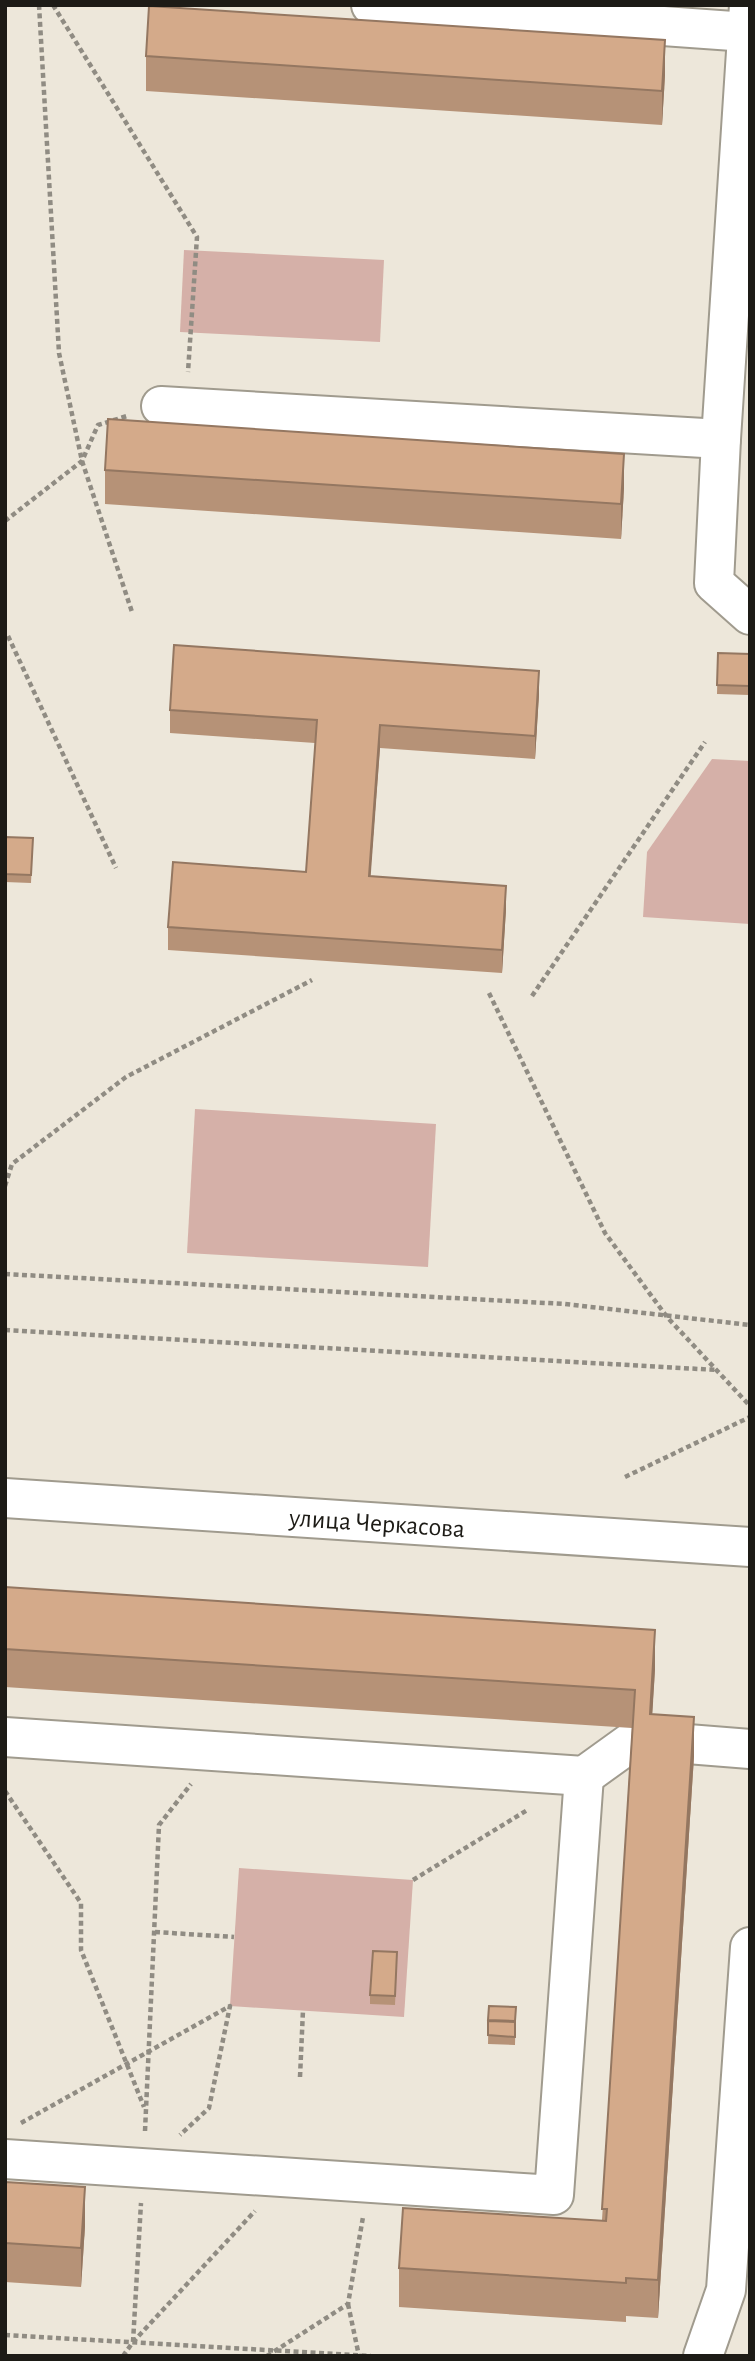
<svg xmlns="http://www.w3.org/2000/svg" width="755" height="2361" viewBox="0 0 755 2361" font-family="'Alegreya Sans',sans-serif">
<rect width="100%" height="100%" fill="#ede7da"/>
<g fill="#d5b0a8">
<path d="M184,250L384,260L380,342L180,332Z"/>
<path d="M712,759L750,761V924L643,917L647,852Z"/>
<path d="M195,1109L436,1124L428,1267L187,1253Z"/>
<path d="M239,1868L413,1880L404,2017L230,2006Z"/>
</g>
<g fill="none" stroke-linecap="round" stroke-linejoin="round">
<defs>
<g id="minor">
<path d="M371,5L747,32L750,30"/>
<path d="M749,5L721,439L714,583L750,615"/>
<path d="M161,406L721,439"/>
<path id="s1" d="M5,1498L750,1547"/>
<path d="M5,1737L584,1776L634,1740"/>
<path d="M650,1741L750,1749"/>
<path d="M5,2159L554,2195L584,1776"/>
<path d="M703,2356L726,2290L750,1947"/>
</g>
</defs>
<use href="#minor" stroke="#a09b8e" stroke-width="42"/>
<g stroke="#908c83" stroke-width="4.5" stroke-dasharray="5 3.5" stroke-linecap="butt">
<path d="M39,5L59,353L82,461L132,612"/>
<path d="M53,5L197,237L188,372"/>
<path d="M5,521L82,461L98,425L127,416"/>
<path d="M8,636L116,868"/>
<path d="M489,993L605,1233L667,1317L750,1406"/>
<path d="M532,996L705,742"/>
<path d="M5,1186L12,1164L126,1077L312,980"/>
<path d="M5,1274L565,1304L750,1325"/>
<path d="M5,1330L717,1370"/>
<path d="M625,1477L750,1417"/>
<path d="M5,1791L81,1903V1950L144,2107"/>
<path d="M413,1880L529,1809"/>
<path d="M155,1932L234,1937"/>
<path d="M300,2077L303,2010"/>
<path d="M21,2123L230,2006L209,2108L180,2135"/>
<path d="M145,2131L159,1825L191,1784"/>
<path d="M348,2304L359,2356"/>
<path d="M5,2335L371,2356"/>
<path d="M133,2342L141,2203"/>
<path d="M123,2356L133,2342L255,2211"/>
<path d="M267,2356L348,2304L363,2217"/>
</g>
<use href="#minor" stroke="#fff" stroke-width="38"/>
</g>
<g fill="#b69277">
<path d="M146,56L665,75L662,125L146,91Z"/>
<path d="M105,470L624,488L621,539L105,504Z"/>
<path d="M718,653L750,654L749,695L717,694Z"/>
<path d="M539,694L535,759L380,748L370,876L506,909L502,973L168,950V927L306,872L315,743L170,733V710Z"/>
<path d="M5,837L33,838L31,883L5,882Z"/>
<path d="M5,1587L655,1669L652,1714L694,1756L658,2318L626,2316V2322L399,2307V2268L602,2220L632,1728L5,1687Z"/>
<path d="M397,1961L395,2005L370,2004V1995Z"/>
<path d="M489,2006L516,2007L515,2045L488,2044Z"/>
<path d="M5,2182L85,2226L81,2287L5,2282Z"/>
</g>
<g fill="#947761">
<path d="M665,40V75L662,125V91Z"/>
<path d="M624,454V488L621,539V504Z"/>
<path d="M539,671V694L535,759V736Z"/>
<path d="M380,725V748L369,899V876Z"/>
<path d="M506,886V909L502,973V950Z"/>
<path d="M655,1630V1669L650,1753V1714Z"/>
<path d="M694,1717V1756L658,2318V2280Z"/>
<path d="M85,2187V2226L81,2287V2248Z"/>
</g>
<g fill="#d4aa8a" stroke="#947761" stroke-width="2">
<path d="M149,6L665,40L662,91L146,56Z"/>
<path d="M108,419L624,454L621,504L105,470Z"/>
<path d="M174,645L539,671L535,736L380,725L369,876L506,886L502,950L168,927L173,862L306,872L317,720L170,710Z"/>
<path d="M718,653L750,654L749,686L717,685Z"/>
<path d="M5,837L33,838L31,875L5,874Z"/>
<path d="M5,1587L655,1630L650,1714L694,1717L658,2280L626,2278V2283L399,2268L403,2208L606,2221L607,2209H602L635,1690L5,1649Z"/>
<path d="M373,1951L397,1952L395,1996L370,1995Z"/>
<path d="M489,2006L516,2007L515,2021L488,2020Z"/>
<path d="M488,2021L515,2022V2037L488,2035Z"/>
<path d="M5,2182L85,2187L81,2248L5,2243Z"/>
</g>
<g text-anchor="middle" stroke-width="6" stroke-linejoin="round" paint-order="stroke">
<g font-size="26" fill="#1d1b16" stroke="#ede7da">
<text dy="9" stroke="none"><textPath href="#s1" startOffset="373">улица Черкасова</textPath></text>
</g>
</g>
<rect width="755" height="2361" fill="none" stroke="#1d1b16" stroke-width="14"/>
</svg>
